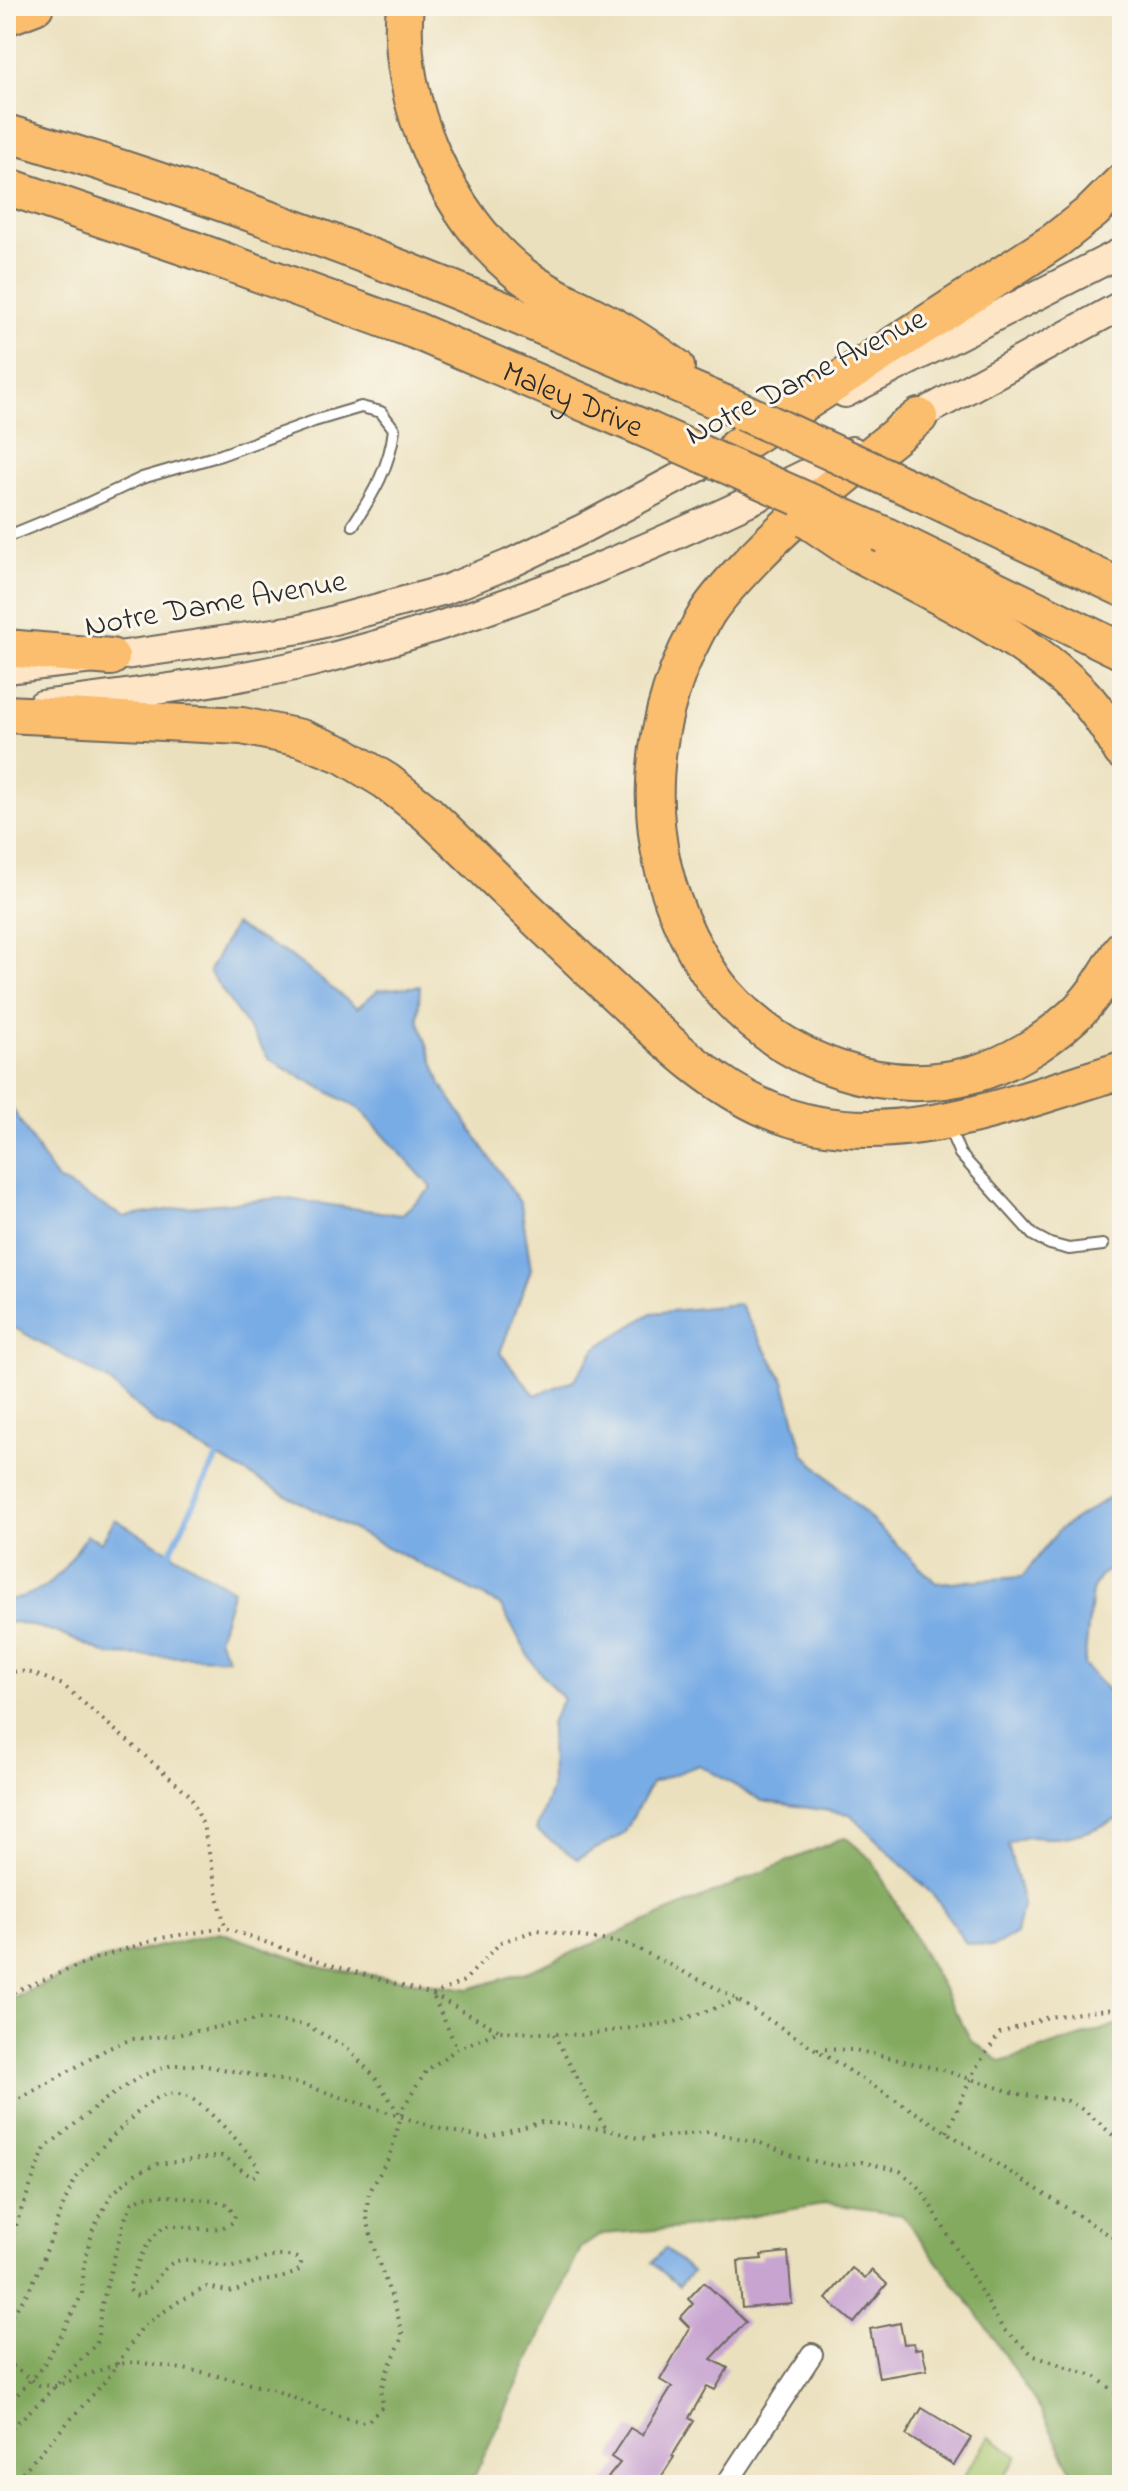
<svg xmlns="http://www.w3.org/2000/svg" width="1128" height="2491" viewBox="0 0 1128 2491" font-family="'Indie Flower',sans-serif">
<rect width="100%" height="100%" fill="#fbf7ec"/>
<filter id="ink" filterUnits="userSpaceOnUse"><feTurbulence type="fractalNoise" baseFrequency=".0125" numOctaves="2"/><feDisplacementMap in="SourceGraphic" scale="16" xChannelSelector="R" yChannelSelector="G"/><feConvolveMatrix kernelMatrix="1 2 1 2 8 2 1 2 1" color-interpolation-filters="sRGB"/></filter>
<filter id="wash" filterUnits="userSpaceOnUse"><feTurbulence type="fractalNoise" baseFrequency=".006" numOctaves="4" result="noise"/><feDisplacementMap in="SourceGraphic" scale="32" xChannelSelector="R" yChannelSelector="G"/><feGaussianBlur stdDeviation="1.8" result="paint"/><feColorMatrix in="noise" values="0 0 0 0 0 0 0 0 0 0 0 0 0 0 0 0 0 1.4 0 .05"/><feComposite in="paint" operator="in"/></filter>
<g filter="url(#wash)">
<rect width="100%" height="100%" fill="#ebe0bd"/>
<path fill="#a6c56e" stroke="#68784c" stroke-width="2" d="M989,2437L1018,2456L999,2485H958Z"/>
<path fill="#84aa61" stroke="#586a46" stroke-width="2" d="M845,1837L872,1860L971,2040L1001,2062L1122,2023V2485H1079L1041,2411L976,2312L902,2215L823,2204L684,2228L602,2234L581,2248L475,2475L458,2485H6V2001L93,1962L220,1932L323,1968L469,1989L529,1971Z"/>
<g fill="#78ace5" stroke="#526c88" stroke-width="2">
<path d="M234,925L291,956L357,1008L378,990L420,986L418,1019L441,1084L521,1204L531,1269L500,1353L535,1395L574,1380L596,1348L652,1313L739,1304L784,1381L804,1454L936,1583L1022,1577L1060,1529L1122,1489V1560L1100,1576L1092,1591L1084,1665L1122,1706V1817C1100,1827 1080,1836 1056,1838C1035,1839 1027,1832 1008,1845L1023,1903L1016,1934L993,1947L966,1943L935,1897L850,1814L762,1801L699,1765L651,1783L624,1834L577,1859L536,1830L551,1789L550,1724L563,1699L533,1664L500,1605L299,1502L157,1424L107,1380L6,1323V1090L9,1103L56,1179L124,1217L186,1207L281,1198L401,1215L432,1188L360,1109L270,1060L209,971Z"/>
<path d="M115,1519L233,1590L218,1639L228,1658L109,1655L56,1632L16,1622L6,1623V1600C52,1594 63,1570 87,1535L101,1542Z"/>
<path d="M665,2248L692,2272L679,2286L652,2263Z"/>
</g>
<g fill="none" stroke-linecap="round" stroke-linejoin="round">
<path stroke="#78ace5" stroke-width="6" d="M170,1552L217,1457"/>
</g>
<g id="blocks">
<g fill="#c8a4d1">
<path d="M788,2252L792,2304L742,2308L738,2261L762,2259L761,2255Z"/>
<path d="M852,2268L865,2278L872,2270L887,2284L854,2323L826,2299Z"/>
<path d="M704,2282L746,2322L711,2359L728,2368L715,2390L707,2386L689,2418L694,2421L672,2456L674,2457L656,2485H602L620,2463L611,2457L630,2428L642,2435L672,2387L660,2380L690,2328L680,2318L693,2304L688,2299Z"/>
<path d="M900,2323L904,2344L914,2343L915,2349L922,2348L927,2370L879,2378L870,2329Z"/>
<path d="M922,2408L971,2438L954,2465L906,2435Z"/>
</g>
</g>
</g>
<g filter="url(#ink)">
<use href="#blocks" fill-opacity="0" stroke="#6e6a5e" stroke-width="2"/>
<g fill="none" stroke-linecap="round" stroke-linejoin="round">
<defs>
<g id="lane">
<path d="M6,537L82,506L142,478L221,455L314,421L361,407L381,412L394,429C390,467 373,494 353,525"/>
<path d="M949,1128L960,1154L1033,1235L1050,1244L1069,1249L1103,1245"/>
</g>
<path id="street" d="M726,2485L812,2354"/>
<g id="secondary">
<path d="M845,393L1122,252"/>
<path d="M900,426L1122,305"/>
<path d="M6,669L111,657L301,629L445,590L509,564L584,528L725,453"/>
<path d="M42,705C132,693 223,683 312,662C501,616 679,538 852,451"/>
</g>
<g id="highway">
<path d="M405,6C395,100 448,219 523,276C554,299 592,313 625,333C642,343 659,355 676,367"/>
<path d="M6,17L35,6"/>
<path d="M6,133C140,172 272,219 402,269C517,314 630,364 744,412"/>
<path id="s1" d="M6,186L194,250L414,330L648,430"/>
<path d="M919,417C863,462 804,506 754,558C738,575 720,593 707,613C647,712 636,831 688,936C699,957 711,979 727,996C787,1063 885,1099 974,1074C1009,1064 1045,1042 1072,1017C1094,998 1107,973 1122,949"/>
<path d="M736,447L1056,240L1093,211L1122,182"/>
<path d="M923,494L1122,588"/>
<path d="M884,535L1122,651"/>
<path d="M854,551C924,589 1023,634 1079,691C1097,709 1110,730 1122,751"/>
<path d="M6,648L111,657"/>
<path d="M6,714L242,726L301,738L343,755L386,781L428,814C491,874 552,935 616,994C662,1037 710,1085 769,1110C800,1124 837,1129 870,1129C956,1128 1040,1095 1122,1070"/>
</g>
</defs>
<use href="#lane" stroke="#6e6a5e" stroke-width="14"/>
<use href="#street" stroke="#6e6a5e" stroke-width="24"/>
<use href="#secondary" stroke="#6e6a5e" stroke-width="32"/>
<use href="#highway" stroke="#6e6a5e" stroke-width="40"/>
<g stroke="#6e6a5e" stroke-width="4" stroke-dasharray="2 6" stroke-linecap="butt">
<path d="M6,1673L18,1671L32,1673L63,1685L190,1795L203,1825L225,1928"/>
<path d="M6,1995L97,1958L161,1938L225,1928L328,1964L433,1995L464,1981L501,1942L538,1930L628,1944L728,1994L1122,2243"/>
<path d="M433,1995L498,2030"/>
<path d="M434,1998L457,2048"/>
<path d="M554,2034L590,2103L607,2130"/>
<path d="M817,2049L855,2050L939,2069L1018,2094L1068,2101L1085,2111L1122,2143"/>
<path d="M6,2107L109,2048L132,2039L170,2036L261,2019L306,2025L346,2047L374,2076L400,2115"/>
<path d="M947,2132L975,2069L1000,2033L1048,2017L1122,2008"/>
<path d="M6,2256L20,2213L45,2148L106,2099L141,2076L172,2065H201L301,2084L436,2128L486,2138L542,2122L608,2130L641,2139L708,2132L758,2142L795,2157L837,2166L862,2162L900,2171L921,2189L1003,2329L1034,2356L1096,2377L1122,2398"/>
<path d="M6,2320C40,2289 51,2228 71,2188C82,2165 100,2149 118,2131C132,2118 147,2100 167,2094C171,2093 180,2094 185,2095C201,2100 250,2152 259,2168L257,2174L252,2177L222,2156L158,2164L135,2174L112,2194L93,2229L84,2266L82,2294L63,2332L43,2366L6,2407"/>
<path d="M6,2361L39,2385L56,2386L117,2364L136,2362L202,2372L274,2390L339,2416L361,2422L369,2420L383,2406L381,2390L387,2371L403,2337L397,2312L375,2252L366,2214L369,2193L390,2155L404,2106L427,2070L457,2049L499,2031L581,2035L675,2022L739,2000"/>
<path d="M6,2433L44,2398L97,2343L101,2308L124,2221L132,2203L143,2197L161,2195L214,2201L226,2204L235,2215L233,2222C215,2235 187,2226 166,2225C145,2242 136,2263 129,2289L133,2294L138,2296C154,2290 159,2269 174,2262C191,2255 213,2267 231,2267C253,2265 277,2249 299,2259L301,2264L300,2269L295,2273L281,2278L256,2282L233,2292L207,2287L178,2302L143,2326L108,2378L11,2485"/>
</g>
<use href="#lane" stroke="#fff" stroke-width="10"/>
<use href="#street" stroke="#fff" stroke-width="20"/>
<use href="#secondary" stroke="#fde5c5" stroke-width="28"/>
<use href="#highway" stroke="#fbbd6e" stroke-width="36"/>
<defs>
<g id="highway-bridge">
<path d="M744,412L923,494"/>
<path d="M648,430L884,535"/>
<path d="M808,520L854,551"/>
</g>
</defs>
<use href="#highway-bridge" stroke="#6e6a5e" stroke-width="40" stroke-linecap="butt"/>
<use href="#highway-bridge" stroke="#fbbd6e" stroke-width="36"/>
</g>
</g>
<g text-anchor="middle" stroke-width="6" stroke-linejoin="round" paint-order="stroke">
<g font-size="32" fill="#2b2b2b" stroke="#fbf7ec">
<text transform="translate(805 375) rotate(-27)" y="11">Notre Dame Avenue</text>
<text dy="11" stroke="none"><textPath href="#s1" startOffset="606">Maley Drive</textPath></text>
<text transform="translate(215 602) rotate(-10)" y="11">Notre Dame Avenue</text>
</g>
</g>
<rect width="1128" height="2491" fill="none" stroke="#fbf7ec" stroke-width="32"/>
</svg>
